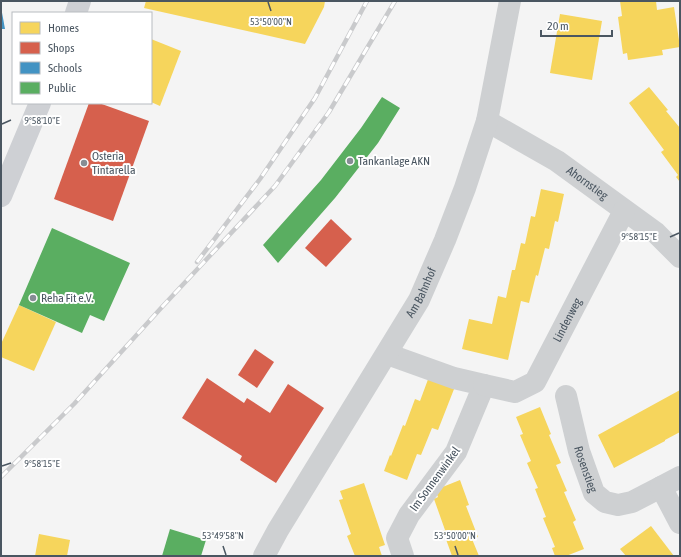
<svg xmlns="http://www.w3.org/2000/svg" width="681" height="557" viewBox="0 0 681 557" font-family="'Asap Condensed',sans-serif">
<rect width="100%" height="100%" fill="#f4f4f4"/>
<g fill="#f6d55c">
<path d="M146,1H325L324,7L305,44L144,8Z"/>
<path d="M620,1H656L657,10L674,7L680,47L662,50L663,55L628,60L627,53L623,54L618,17L622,16Z"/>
<path d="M560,14L602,21L592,80L550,73Z"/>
<path d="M151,39L181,51L160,106L151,102Z"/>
<path d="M649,87L668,110L666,111L680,128V182L676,177L678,175L661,152L664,150L629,103Z"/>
<path d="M541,189L564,194L558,222L555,221L549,249L545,248L538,276L536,275L529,303L521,301L508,360L462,349L469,319L492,324L498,296L506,298L512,270H515L521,243L525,244L531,216L535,217Z"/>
<path d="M19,305L56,322L34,371L1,357V344Z"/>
<path d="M430,374L456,384L438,430L432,428L421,455L417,454L407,480L384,471L390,455L391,456L403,425L405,426L415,399L420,401Z"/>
<path d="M680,390V432L665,440V441L614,468L598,435Z"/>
<path d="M540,407L551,434L549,435L561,463L556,465L567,491L564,492L576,520L573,522L584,549L566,556H555L552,548L555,547L543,518L546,517L535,489L538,488L527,463L531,461L520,435L523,434L516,417Z"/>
<path d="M460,480L469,505L466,506L478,537L472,539L479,556H452L443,531L445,530L434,499L438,497L435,490Z"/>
<path d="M364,483L385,545L379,547L382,556H355L347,536L351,534L339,500L343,499L340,491Z"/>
<path d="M651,526L674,556H626L620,549Z"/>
<path d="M39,534L70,540L67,556H35Z"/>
</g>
<g fill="#d6604d">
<path d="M89,103H99L149,121L113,221L54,199Z"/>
<path d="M331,219L352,239L326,267L305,248Z"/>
<path d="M255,349L274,362L257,388L238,375Z"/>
<path d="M207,378L244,403L247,398L270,413L288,384L324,408L276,483L240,460L242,456L182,418Z"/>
</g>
<path fill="#4393c3" d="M1,7L5,29H1Z"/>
<g fill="#5aae61">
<path d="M382,97L400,108L378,143L335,198L278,263L263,245L321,180L361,128Z"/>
<path d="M52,228L130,263L104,321L90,315L82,333L19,305Z"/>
<path d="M170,529L206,540L201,556H162Z"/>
</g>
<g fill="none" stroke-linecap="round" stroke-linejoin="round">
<g stroke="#ced0d2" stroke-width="22">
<path id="s1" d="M487,121L557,161L656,233L680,257"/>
<path d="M387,354L454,378L484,385L456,452L409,515L397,538L403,556"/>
<path id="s2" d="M484,385L515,392L535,382L624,211"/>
<path id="s3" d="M566,396L579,451L594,493L605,502L618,505L632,502L661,487"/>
<path d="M680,477L661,487L680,523"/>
</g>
<path stroke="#ced0d2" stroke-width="22" id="s4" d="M264,556L278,530L419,300L445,240L465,188L487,121L510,1"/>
<g stroke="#ced0d4" stroke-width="22">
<path d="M76,13L80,1"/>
<path d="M1,196L40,103"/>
</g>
<defs>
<g id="rail">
<path d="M197,262L260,179L315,98L367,1"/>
<path d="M1,477L74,404L162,307L275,186L329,112L395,1"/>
</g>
</defs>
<use href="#rail" stroke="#c9cacc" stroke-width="4.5"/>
<use href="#rail" stroke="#fff" stroke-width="3" stroke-dasharray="9" stroke-linecap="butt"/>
</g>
<path fill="none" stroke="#4a5661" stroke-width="1.5" d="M268,2L271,11M2,124L11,120M670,237L679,233M2,466L11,463M223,546L226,555M455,546L458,555"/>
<g fill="#868d94" stroke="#fff" stroke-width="1.5">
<circle cx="350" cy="161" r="4"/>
<circle cx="84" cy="163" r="4"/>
<circle cx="33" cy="298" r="4"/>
</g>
<g text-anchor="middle" stroke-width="4" stroke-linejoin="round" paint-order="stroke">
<g font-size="12" fill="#4a5661" stroke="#fff" text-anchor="start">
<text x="92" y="160">Osteria<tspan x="92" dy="14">Tintarella</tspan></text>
<text x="358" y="165">Tankanlage AKN</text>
<text x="41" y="302">Reha Fit e.V.</text>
</g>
<g font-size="12" fill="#4a5661" stroke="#fff">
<text dy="4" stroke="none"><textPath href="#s1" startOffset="118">Ahornstieg</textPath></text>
<text dy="4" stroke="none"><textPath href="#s4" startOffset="307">Am Bahnhof</textPath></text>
<text dy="4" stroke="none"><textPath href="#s2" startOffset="124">Lindenweg</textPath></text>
<text dy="4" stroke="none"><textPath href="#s3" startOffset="76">Rosenstieg</textPath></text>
<text transform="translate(435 479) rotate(-54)" y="4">Im Sonnenwinkel</text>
</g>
</g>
<g font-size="10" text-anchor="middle" fill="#4a5661" stroke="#fff" stroke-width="4" stroke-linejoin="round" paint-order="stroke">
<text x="271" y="25">53°50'00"N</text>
<text x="42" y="124">9°58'10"E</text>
<text x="639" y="240">9°58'15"E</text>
<text x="42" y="467">9°58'15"E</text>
<text x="223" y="539">53°49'58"N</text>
<text x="455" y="539">53°50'00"N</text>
</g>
<rect width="681" height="557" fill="none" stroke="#4a5661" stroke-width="4"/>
<rect x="12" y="12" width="140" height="92" fill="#ffffff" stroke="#b7bbc0"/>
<rect x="20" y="22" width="20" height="12" fill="#f6d55c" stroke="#b7bbc0"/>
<text x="48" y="32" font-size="12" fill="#4a5661">Homes</text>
<rect x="20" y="42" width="20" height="12" fill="#d6604d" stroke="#b7bbc0"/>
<text x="48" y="52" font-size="12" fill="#4a5661">Shops</text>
<rect x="20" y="62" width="20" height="12" fill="#4393c3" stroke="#b7bbc0"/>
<text x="48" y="72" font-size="12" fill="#4a5661">Schools</text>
<rect x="20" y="82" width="20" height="12" fill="#5aae61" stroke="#b7bbc0"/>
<text x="48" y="92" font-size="12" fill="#4a5661">Public</text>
<path d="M541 30v6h71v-6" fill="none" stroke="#4a5661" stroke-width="2"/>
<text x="547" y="30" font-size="12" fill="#4a5661" stroke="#ffffff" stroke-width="3" paint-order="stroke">20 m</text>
</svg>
